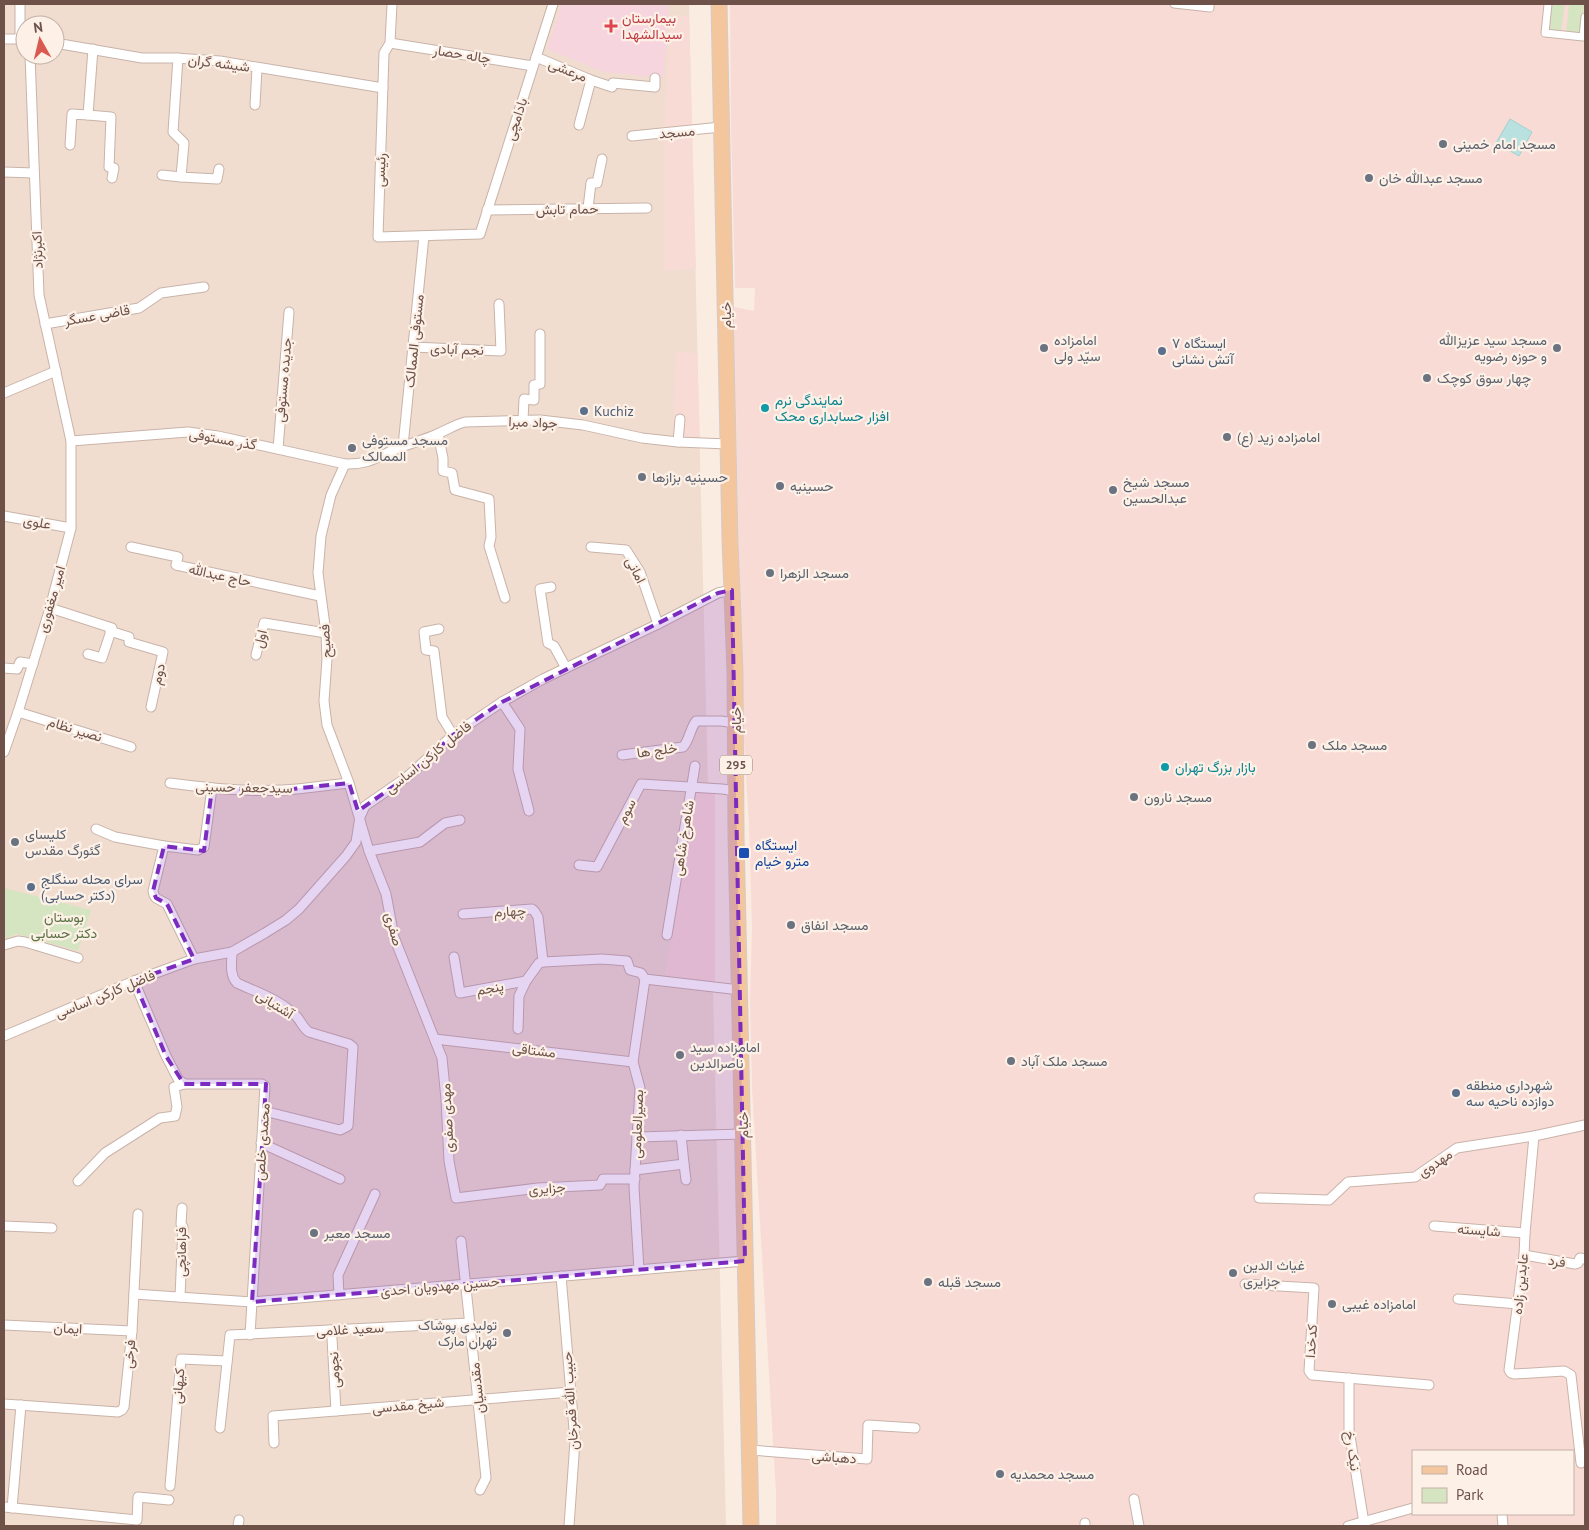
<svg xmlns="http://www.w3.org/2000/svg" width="1589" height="1530" viewBox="0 0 1589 1530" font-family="'PT Sans',Vazirmatn,sans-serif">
<rect width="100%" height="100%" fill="#faece1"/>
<path fill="#f0ddd0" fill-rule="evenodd" d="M4,4H689L726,1526H4ZM25,25H55V55H25Z"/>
<g fill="#f9dbd6" fill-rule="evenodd">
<path d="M730,4H1585V1526H776V1492L752,1088L750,1001L752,927L749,825L742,710L734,307L754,311L755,288H735L731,124ZM1413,1451H1573V1514H1413Z"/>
<path d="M671,15L689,16L692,128L664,131Z"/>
<path d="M692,132L696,269L664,270V135Z"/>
<path d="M676,352L697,353L700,440L673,438Z"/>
<path d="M695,791L715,792V982L665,976Z"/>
</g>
<path fill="#f7d5df" d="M562,4H669L664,78L604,72L547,49Z"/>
<g fill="#d6e5c1">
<path d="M1550,4H1565L1561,32L1546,30Z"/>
<path d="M1569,4H1584L1581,34L1566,33Z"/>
<path d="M4,888L91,910L78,951L17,934L4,939Z"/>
</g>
<path fill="#b8e1e0" stroke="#9fd2d1" d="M1510,119L1532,132L1519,156L1496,143Z"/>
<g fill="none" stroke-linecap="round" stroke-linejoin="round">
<defs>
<g id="pedestrian">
<path d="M1174,4L1210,8V4"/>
<path d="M1548,4L1545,33L1583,37L1585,17"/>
</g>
<g id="minor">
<path d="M392,4L390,43L384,53L378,237L480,234L553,4"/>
<path d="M20,38V4"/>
<path d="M4,39H23"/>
<path d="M55,43L142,58H175L220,61L383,88"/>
<path d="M390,43L533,66"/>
<path d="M93,49L88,115L111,117L109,167L114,168L112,178"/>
<path d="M536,57L591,80L612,87L613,83L655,87V78"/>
<path d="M178,58L173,132L184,143L181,177L217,179L219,169"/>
<path d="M255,105L257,68"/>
<path d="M579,125L591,80"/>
<path d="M632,136L721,127"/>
<path d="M70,145L72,114L88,115"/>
<path d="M4,172L34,173"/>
<path d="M162,175L181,177"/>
<path d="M588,208L591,183H597L602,159"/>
<path d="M487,210L647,208"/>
<path d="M45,324L139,308L161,293L204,287"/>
<path d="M413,347L501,351L499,304"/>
<path d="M4,393L56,371"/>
<path d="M523,420L524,399L534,400V385L540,384V334"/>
<path d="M438,434L443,458V471L452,473L455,490L489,499L491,537L489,546L505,598"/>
<path d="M71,441L188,432L218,436L345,464C372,465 380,454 404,446C415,442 426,439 437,434C447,430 454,425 465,422L540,420L583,425L642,438L678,442L728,444"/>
<path d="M678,442L680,419"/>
<path d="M403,446L424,236"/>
<path d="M278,449L289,312"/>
<path d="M345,464L331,495L321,536L318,573L326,633L327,659L324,701L327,725L349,783L369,851L386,894L394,937L442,1058L446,1099L449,1161L456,1198L538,1188L600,1185L603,1179H635"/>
<path d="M4,516L71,528"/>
<path d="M131,547L178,557L176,565L320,596"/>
<path d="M591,547L626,550L640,572L658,624"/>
<path d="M551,587L540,589L548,643L554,646L566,668"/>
<path d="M50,608L112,628L102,658L88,654"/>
<path d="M439,629L424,632L426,650L434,651L442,717L453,735"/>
<path d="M110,631L129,637V642L163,652L151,707"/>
<path d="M256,655L264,623L326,633"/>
<path d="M4,668L17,669L20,662L33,664"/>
<path d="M502,702L520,729L518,769L529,811"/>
<path d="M18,712L131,747"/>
<path d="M4,752L18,712L50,608L71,528V441L39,295L30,55"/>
<path d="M622,755L683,747C690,739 689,731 696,721H721L736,723"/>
<path d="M170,783C206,788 246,792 283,790C305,789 327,785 349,783"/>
<path d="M96,829L115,837L164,846"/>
<path d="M369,851L420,842L445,823L460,820"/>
<path d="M579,865L597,867L641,784L722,789L736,791"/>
<path d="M463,914L532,909L535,912L538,917L543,962"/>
<path d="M667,935L695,766"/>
<path d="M4,945L18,941L25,942L78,958"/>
<path d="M232,952C232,962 229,975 237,983C256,992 281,1000 296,1016C301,1021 303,1028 309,1032L349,1044L353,1047L348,1126L340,1130L264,1111"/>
<path d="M454,957L460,993L526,981"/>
<path d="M194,959L167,904L156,898L154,895L153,891L164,846L198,850L204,847L212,788"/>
<path d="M134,981L166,1056L178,1079L184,1084"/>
<path d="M518,1029L519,996L526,981L539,963L543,962L602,959L627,961L630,970L641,973L645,979L740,990"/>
<path d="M4,1036L134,981L194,959L232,952L265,933L286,920L299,909L346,856L356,842L360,817L365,806L407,777L453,735L502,702L543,679L658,624L718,593L732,590"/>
<path d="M435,1039L633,1062"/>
<path d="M1534,1136L1525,1233L1524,1255L1509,1370L1511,1373L1514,1374L1564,1371L1571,1375L1581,1463"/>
<path d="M637,1137L743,1134"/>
<path d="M261,1143L340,1179"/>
<path d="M684,1164L686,1180"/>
<path d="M635,1170L684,1164L681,1135"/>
<path d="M78,1181L105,1153L160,1118L175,1116L177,1107L174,1087L184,1084H262L265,1086L250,1335"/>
<path d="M1259,1198L1329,1200L1348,1182L1415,1177L1457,1148L1534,1136L1585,1125"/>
<path d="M4,1226L52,1228"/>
<path d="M1434,1226L1525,1233"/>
<path d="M461,1241L484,1458L486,1478L480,1490"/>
<path d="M1524,1255L1575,1264L1578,1263L1580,1258L1585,1259"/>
<path d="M639,1270L634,1187L640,1088L633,1062L645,979"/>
<path d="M561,1276L575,1441L569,1526"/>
<path d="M1245,1284L1314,1288L1309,1371L1312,1375L1429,1385"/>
<path d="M134,1294L252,1302L745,1261"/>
<path d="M339,1295L338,1275L375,1194"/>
<path d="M180,1297L183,1227L181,1224L182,1208"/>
<path d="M1458,1299L1518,1304"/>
<path d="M4,1325L132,1331"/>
<path d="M330,1330L332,1338L336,1411"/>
<path d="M1349,1378V1430L1364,1523"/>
<path d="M4,1404L118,1412L122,1410L124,1407L132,1331L138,1214"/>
<path d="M220,1428L230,1335L470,1323"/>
<path d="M274,1443L273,1416L571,1392"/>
<path d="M750,1450L867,1459L868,1425L915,1428"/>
<path d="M170,1486L181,1359L227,1361"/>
<path d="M1134,1499L1139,1526"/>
<path d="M4,1507L137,1520L138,1497L169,1500"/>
<path d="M12,1508L21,1405"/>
<path d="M1502,1514L1503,1526"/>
<path d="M1085,1523V1526"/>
<path d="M238,1526L239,1520"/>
<path d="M1348,1526L1413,1508"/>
</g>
<path id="primary" d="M719,4L730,540L735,672L736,834L751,1526"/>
</defs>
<use href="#pedestrian" stroke="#c9b3a9" stroke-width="9"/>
<use href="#minor" stroke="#c9b3a9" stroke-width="11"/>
<use href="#primary" stroke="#d4cbc9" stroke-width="17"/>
<use href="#pedestrian" stroke="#fff" stroke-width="7"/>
<use href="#minor" stroke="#fff" stroke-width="9"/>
<use href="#primary" stroke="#f3c69e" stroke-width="15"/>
</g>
<path fill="#7b2cbf" fill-opacity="0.2" stroke="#7b2cbf" stroke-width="4" stroke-dasharray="10 6" stroke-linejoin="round" d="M732,590L745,1261L252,1302L266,1084H184L166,1056L134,981L194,959L167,904L156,898L153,891L164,846L204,851L212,788L282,790L349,783L358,811L407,777L453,735L502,702L718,593Z"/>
<path fill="#e0444e" stroke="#fdf1e7" stroke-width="2" d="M608.5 18.5h5v5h5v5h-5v5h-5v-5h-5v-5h5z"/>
<g fill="#6b7280" stroke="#fdf1e7" stroke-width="2">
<circle cx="1443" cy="144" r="5"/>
<circle cx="1369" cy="178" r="5"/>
<circle cx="1044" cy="348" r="5"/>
<circle cx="1557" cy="348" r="5"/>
<circle cx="1427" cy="378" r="5"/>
<circle cx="1227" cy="437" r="5"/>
<circle cx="352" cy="448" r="5"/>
<circle cx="642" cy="477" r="5"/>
<circle cx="780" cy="486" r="5"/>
<circle cx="1113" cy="490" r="5"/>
<circle cx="770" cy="573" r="5"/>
<circle cx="1312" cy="745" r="5"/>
<circle cx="1134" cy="797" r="5"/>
<circle cx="15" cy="842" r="5"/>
<circle cx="791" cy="925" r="5"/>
<circle cx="680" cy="1055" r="5"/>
<circle cx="1011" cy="1061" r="5"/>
<circle cx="314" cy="1233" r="5"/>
<circle cx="1233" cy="1273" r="5"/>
<circle cx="928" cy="1282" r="5"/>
<circle cx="1332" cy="1304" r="5"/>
<circle cx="507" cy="1333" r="5"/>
<circle cx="1000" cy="1474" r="5"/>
</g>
<g fill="#5c6f8a" stroke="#fdf1e7" stroke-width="2">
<circle cx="1162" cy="351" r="5"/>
<circle cx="584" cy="411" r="5"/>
<circle cx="31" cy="887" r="5"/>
<circle cx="1456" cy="1093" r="5"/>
</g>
<g fill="#0f9aa8" stroke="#fdf1e7" stroke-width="2">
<circle cx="765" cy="408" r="5"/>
<circle cx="1165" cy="767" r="5"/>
</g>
<rect fill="#1a4fb4" stroke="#fdf1e7" stroke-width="2" x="738" y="847" width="12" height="12" rx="2.5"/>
<g text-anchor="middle" stroke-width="4.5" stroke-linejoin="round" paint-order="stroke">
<rect fill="#fdf1e7" stroke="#998279" stroke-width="1" x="720" y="755.5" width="32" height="19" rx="4"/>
<g font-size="12" font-weight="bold" fill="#6e524a">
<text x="736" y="769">295</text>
</g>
<g font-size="14" fill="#be3a42" stroke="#fdf1e7" text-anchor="start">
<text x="622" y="23">بیمارستان<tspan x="622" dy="16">سیدالشهدا</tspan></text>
</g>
<g font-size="14" fill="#6e524a" stroke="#fdf1e7">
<text transform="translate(462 54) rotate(9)" y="5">چاله حصار</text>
<text transform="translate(219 63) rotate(7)" y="5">شیشه گران</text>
<text transform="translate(568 70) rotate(22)" y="5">مرعشی</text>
<text transform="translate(516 119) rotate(-72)" y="5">بادامچی</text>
<text transform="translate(677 132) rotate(-5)" y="5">مسجد</text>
<text transform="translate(380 170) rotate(-88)" y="5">رئیسی</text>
<text transform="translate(567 209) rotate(-1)" y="5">حمام تابش</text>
<text transform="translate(37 250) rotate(-92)" y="5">اکبرنژاد</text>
<text transform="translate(97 315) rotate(-10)" y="5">قاضی عسگر</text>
<text transform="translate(726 315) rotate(-90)" y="5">خیام</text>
<text transform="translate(414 341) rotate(-84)" y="5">مستوفی الممالک</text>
<text transform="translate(457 349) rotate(2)" y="5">نجم آبادی</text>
<text transform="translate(283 380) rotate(-85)" y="5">جدیده مستوفی</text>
<text transform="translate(533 422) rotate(2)" y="5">جواد مبرا</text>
<text transform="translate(223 439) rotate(10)" y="5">گذر مستوفی</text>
<text transform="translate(37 522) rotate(10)" y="5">علوی</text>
<text transform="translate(636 570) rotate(63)" y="5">امانی</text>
<text transform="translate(220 575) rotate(12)" y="5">حاج عبدالله</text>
<text transform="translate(51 599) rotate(-74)" y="5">امیر مغفوری</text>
<text transform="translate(260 639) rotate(-77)" y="5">اول</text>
<text transform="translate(325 641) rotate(-93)" y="5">فصیح</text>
<text transform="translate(158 674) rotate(-77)" y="5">دوم</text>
<text transform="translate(736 720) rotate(-90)" y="5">خیام</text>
<text transform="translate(75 729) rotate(17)" y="5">نصیر نظام</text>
<text transform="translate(657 750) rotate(-8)" y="5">خلج ها</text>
<text transform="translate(428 757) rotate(-39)" y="5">فاضل کارکن اساسی</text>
<text transform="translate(244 787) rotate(1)" y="5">سیدجعفر حسینی</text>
<text transform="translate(626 811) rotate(-63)" y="5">سوم</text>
<text transform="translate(683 838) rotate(-81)" y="5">شاهرخ شاهی</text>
<text transform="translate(510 911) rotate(-3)" y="5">چهارم</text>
<text transform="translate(394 929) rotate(75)" y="5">صفری</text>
<text transform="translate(490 988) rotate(-10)" y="5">پنجم</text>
<text transform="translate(105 994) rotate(-22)" y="5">فاضل کارکن اساسی</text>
<text transform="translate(275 1004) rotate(32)" y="5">آشتیانی</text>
<text transform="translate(534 1050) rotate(7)" y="5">مشتاقی</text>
<text transform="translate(447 1118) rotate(-93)" y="5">مهدی صفری</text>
<text transform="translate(637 1124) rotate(-88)" y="5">بصیرالعلومی</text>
<text transform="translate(743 1125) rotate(-91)" y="5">خیام</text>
<text transform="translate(262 1142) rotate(-86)" y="5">محمدی خلص</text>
<text transform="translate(1435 1163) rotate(-34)" y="5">مهدوی</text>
<text transform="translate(547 1188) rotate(-4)" y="5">جزایری</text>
<text transform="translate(1479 1230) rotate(4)" y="5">شایسته</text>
<text transform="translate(181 1252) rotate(-90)" y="5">فراهانچی</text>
<text transform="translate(1557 1261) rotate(10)" y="5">فرد</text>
<text transform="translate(1520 1284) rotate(-84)" y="5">عابدین زاده</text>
<text transform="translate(440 1286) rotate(-5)" y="5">حسین مهدویان احدی</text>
<text transform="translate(68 1328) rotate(3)" y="5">ایمان</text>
<text transform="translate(350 1329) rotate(-3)" y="5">سعید غلامی</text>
<text transform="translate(1311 1341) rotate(-86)" y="5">کدخدا</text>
<text transform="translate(129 1354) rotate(-84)" y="5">فرخی</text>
<text transform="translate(334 1370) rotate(-93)" y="5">نجومی</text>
<text transform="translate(178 1386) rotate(-85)" y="5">کیهانی</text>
<text transform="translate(477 1388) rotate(-96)" y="5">مقدسیان</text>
<text transform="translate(570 1401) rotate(-94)" y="5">حبیب الله قمرخان</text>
<text transform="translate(408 1405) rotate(-5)" y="5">شیخ مقدسی</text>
<text transform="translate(1353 1451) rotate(82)" y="5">نیک رخ</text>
<text transform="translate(834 1457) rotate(4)" y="5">دهباشی</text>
</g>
<g font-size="14" fill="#5b616d" stroke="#fdf1e7" text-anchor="start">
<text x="1453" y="149">مسجد امام خمینی</text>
<text x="1379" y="183">مسجد عبدالله خان</text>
<text x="1054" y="345">امامزاده<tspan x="1054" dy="16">سیّد ولی</tspan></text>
<text x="1547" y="345" text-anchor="end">مسجد سید عزیزالله<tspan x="1547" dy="16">و حوزه رضویه</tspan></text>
<text x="1437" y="383">چهار سوق کوچک</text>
<text x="1237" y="442">امامزاده زید (ع)</text>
<text x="362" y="445">مسجد مستوفی<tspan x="362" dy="16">الممالک</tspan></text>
<text x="652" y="482">حسینیه بزازها</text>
<text x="1123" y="487">مسجد شیخ<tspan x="1123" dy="16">عبدالحسین</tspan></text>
<text x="790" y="491">حسینیه</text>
<text x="780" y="578">مسجد الزهرا</text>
<text x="1322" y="750">مسجد ملک</text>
<text x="1144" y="802">مسجد نارون</text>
<text x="25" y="839">کلیسای<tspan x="25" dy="16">گئورگ مقدس</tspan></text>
<text x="801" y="930">مسجد انفاق</text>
<text x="690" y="1052">امامزاده سید<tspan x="690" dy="16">ناصرالدین</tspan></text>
<text x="1021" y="1066">مسجد ملک آباد</text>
<text x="324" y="1238">مسجد معیر</text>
<text x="1243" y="1270">غیاث الدین<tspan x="1243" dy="16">جزایری</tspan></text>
<text x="938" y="1287">مسجد قبله</text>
<text x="1342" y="1309">امامزاده غیبی</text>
<text x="497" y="1330" text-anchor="end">تولیدی پوشاک<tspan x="497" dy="16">تهران مارک</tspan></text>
<text x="1010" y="1479">مسجد محمدیه</text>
</g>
<g font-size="14" fill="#4e5e75" stroke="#fdf1e7" text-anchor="start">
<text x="1172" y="348">ایستگاه ۷<tspan x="1172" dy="16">آتش نشانی</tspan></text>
<text x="594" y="416">Kuchiz</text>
<text x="41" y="884">سرای محله سنگلج<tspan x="41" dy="16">(دکتر حسابی)</tspan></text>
<text x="1466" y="1090">شهرداری منطقه<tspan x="1466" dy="16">دوازده ناحیه سه</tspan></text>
</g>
<g font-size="14" fill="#0d838f" stroke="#fdf1e7" text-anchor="start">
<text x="775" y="405">نمایندگی نرم<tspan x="775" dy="16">افزار حسابداری محک</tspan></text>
<text x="1175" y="772">بازار بزرگ تهران</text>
</g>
<g font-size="14" fill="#164399" stroke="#fdf1e7" text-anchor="start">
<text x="755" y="850">ایستگاه<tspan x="755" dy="16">مترو خیام</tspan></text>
</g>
<g font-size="14" fill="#5a7343" stroke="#fdf1e7">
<text x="64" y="922">بوستان<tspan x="64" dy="16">دکتر حسابی</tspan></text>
</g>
</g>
<rect width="1589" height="1530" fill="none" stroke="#6e524a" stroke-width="10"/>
<rect x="1412" y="1450" width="162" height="65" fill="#fdf1e7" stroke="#c4b1a8"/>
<rect x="1422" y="1466" width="25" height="8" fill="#f3c69e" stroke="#c4b1a8"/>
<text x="1456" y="1475" font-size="15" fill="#6e524a">Road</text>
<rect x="1422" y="1488" width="25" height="15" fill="#d6e5c1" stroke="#c4b1a8"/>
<text x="1456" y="1500" font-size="15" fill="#6e524a">Park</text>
<g transform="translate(40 40) rotate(352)"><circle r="24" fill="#fdf1e7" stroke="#c4b1a8"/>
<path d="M0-4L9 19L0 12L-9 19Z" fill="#da5950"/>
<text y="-8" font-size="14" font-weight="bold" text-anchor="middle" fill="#6e524a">N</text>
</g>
</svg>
